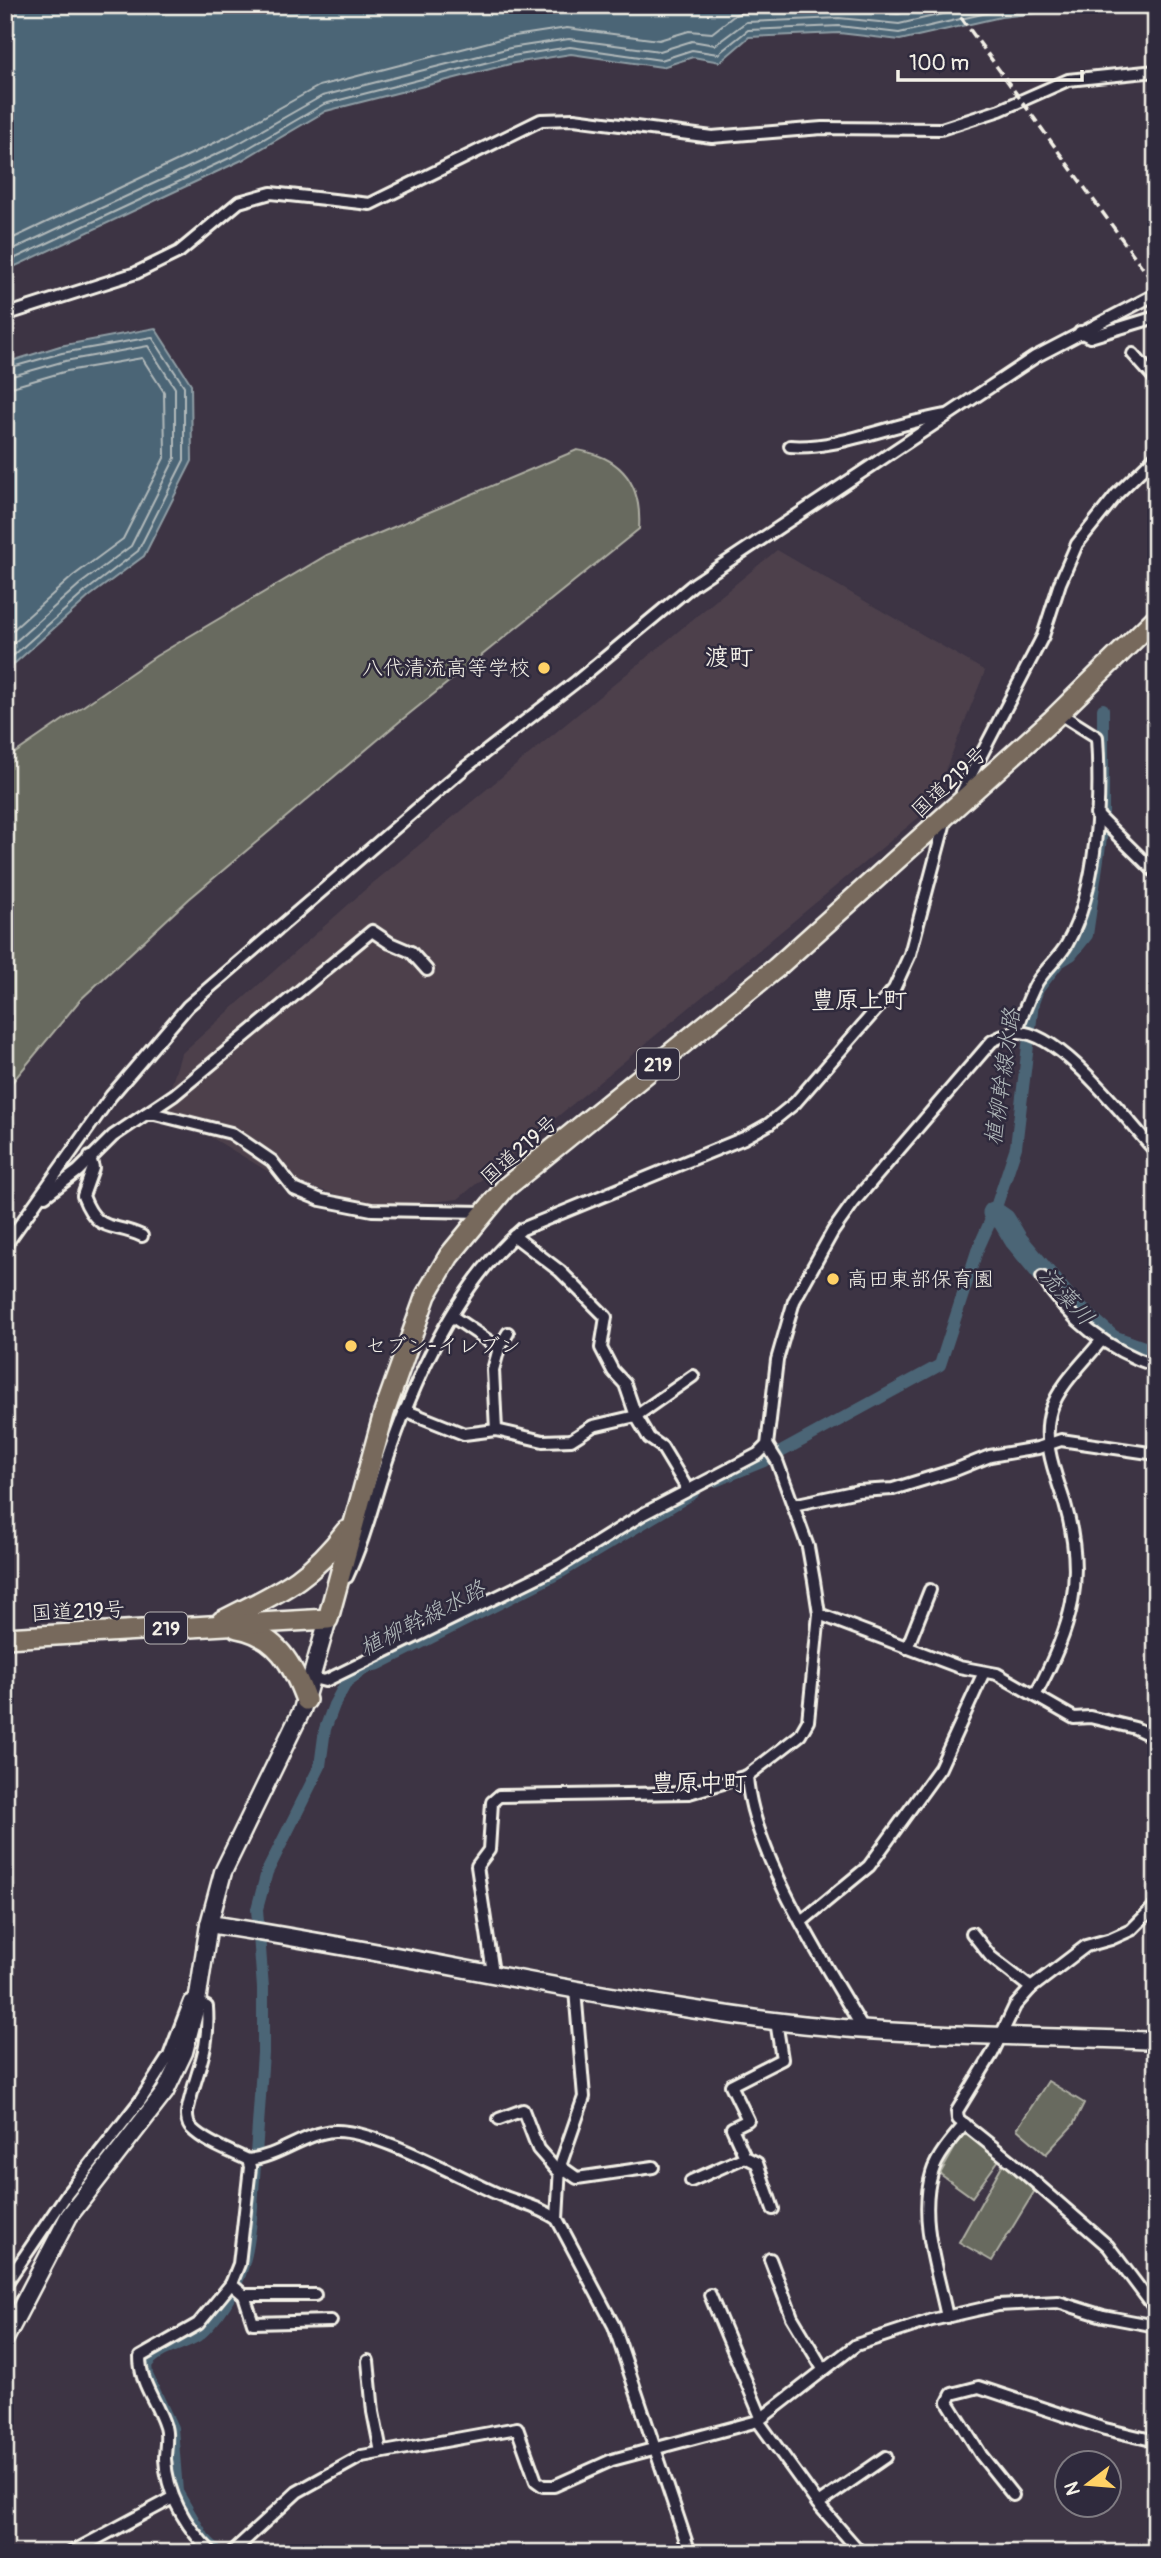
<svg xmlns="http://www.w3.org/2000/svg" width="1161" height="2558" viewBox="0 0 1161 2558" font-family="Pangolin,'Klee One',sans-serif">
<rect width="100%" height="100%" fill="#3d3444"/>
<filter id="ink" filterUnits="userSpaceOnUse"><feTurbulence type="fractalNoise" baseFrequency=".0143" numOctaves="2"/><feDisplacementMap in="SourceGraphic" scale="14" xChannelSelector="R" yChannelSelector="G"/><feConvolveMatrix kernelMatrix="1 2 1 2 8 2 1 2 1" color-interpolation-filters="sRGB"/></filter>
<g filter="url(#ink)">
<path fill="#4d414c" d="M777,550L985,671L930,808L458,1199L384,1208L279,1178L164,1109L181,1054L367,888Z"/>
<g fill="#686b5e" stroke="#aeaea3" stroke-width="2">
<path d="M577,450C622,457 642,484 639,529L399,722L189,899L80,1000L5,1091V760L156,656L327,555Z"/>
<path d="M1048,2081L1084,2103L1073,2125L1046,2154L1017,2129Z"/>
<path d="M966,2128L1001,2157L972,2197L940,2174Z"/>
<path d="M1005,2160L1037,2187L992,2261L959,2242Z"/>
</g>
<g fill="#4c6576" stroke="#8f9da4" stroke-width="2">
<path d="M5,5H1065L1055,11L1001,17L900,40L839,33L749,37L720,62L693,57L662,67L571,54L514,63L326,111L242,160L5,271Z"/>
<path d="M155,328L191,384L192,461L144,556L90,596L5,672V363L60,346Z"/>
</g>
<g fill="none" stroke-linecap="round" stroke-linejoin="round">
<g stroke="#b1b9ba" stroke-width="2">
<path d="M5,242L229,136L319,86L508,37L567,28L659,40L689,31L712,33L735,15L747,11L839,7L898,14L935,5"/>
<path d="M5,253L234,146L322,96L510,48L569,39L660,51L692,41L715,45L746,22L839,18L899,24L982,5"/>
<path d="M5,263L238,154L324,104L512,56L570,47L661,60L692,50L718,54L748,30L839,26L899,33L1000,10L1042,5"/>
<path d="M5,369L62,353L152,337L184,386V460L138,551L86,591L5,663"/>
<path d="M5,378L65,361L148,346L175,388V458L131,546L80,584L5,651"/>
<path d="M5,389L67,371L142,358L164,392L165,456L123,539L73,576L5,637"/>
</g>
<g stroke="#4c6576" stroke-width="12">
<path d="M1103,709V813"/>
<path d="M779,1453L940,1365L977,1251L994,1213L1016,1147L1033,1003L1038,989L1058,963L1071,955L1087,935L1102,831"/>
<path d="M715,1481L764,1461"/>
<path d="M256,2154L263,2053V1988L257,1909L267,1872L320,1766L325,1729L334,1705L347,1681L367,1667L379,1664L561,1572L693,1493"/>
<path d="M219,2553L204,2538L177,2492L172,2428L147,2375L146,2365C157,2348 181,2346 197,2336C205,2331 213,2320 219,2313C254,2266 250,2221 255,2165"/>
</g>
<path stroke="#4c6576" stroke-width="23" d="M994,1213L1004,1220L1016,1240L1071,1306L1111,1341L1156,1357"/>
<defs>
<g id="street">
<path d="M5,315L136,273L179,252L239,202L271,193L370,204L541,120L574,119L712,137L822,128L941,129L1000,110L1068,80L1156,71"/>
<path d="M1080,332L1090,337L1156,317"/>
<path d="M1133,354L1156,380"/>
<path d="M790,446C839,450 896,422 947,415"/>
<path d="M962,792L1043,636L1060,583L1077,544L1117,494L1156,456"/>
<path d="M1096,814L1156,873"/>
<path d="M1016,1032C1023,1014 1028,998 1037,982C1046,968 1059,958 1067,944C1098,888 1101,800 1097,737L1059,713"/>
<path d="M146,1114H155L231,1133L272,1161L294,1189L321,1200L372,1210L485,1212"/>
<path d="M90,1157L93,1168L83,1196C98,1235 113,1222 142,1236"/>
<path d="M45,1196L78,1171L113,1136L174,1095L372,931L390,943L411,952L427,970"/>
<path d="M514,1236L560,1271L606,1317L601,1348L613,1371L625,1384L636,1416L649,1438L662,1447L688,1490"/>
<path d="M5,1246L111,1096L188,1006L466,767L577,681L694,584L1035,357L1156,294"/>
<path d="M1042,1277C1069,1320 1108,1350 1156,1366"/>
<path d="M453,1317L499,1348L508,1333"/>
<path d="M404,1410L464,1434L496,1430L543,1441L571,1440L593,1426L636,1416L693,1376"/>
<path d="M496,1430L493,1370L499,1348"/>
<path d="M793,1505L858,1491L893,1489L955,1470L990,1456L1038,1448L1061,1440L1156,1454"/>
<path d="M347,1577C364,1541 373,1503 385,1466C412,1385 456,1285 522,1229L744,1138L769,1124L795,1103L894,989L910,954L946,818"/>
<path d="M819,1614L959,1667L997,1674L1074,1718L1090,1717L1135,1728L1156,1738"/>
<path d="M907,1648L930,1590"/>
<path d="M313,1678L325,1681L560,1566L643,1514L758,1454L767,1445L777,1360L794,1301L833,1231L853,1203L992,1041C999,1038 1009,1032 1017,1032C1061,1031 1128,1122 1156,1152"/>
<path d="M1036,1694C1071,1628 1087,1580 1065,1504C1056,1475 1041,1442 1051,1410C1059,1385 1084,1362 1101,1341"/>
<path d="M747,1776C752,1852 824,1963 863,2029"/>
<path d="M1156,1905L1131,1930L1111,1939L1086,1946L1031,1988L1015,2006L992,2054L957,2111L958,2119L1013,2163L1108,2246L1156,2310"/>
<path d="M801,1922L869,1866L940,1768L984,1672"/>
<path d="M972,1933L991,1957L1031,1988"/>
<path d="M493,1973L477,1866L489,1850L492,1802L499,1796L689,1793L747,1776L800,1735L808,1721L819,1614L814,1581L808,1547L777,1461L767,1445"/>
<path d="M197,2002L207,2007C210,2051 197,2068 188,2108C186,2114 187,2124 191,2128C206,2143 230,2151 248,2160L250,2167L239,2264L231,2284L198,2324L140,2357C140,2385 157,2401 165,2427C168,2436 165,2449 165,2459C167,2496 186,2527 212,2553"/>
<path d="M499,2119L523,2110L538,2149L559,2173"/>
<path d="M745,2157L757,2163L773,2209"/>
<path d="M248,2160C281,2156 304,2133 334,2131C375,2129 458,2177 498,2194C519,2203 538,2206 557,2219L614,2326L690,2553"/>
<path d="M560,2166L577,2178L653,2167"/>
<path d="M691,2181L745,2157L732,2128L748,2120L731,2085L782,2059L776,2021"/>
<path d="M557,2219L560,2166L584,2097L575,1990"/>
<path d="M770,2259L792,2317L823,2369"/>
<path d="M231,2284L244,2295L253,2323L331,2321"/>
<path d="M5,2285L67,2194L140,2101L169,2056L190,2001"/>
<path d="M244,2295H315"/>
<path d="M710,2295L761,2417"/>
<path d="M947,2317C938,2272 918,2219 932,2173C937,2156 953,2138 965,2124"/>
<path d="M368,2361L373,2412L381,2452"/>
<path d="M758,2421L818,2504L861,2553"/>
<path d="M1013,2495L981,2455L948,2402L952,2394L979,2387L1105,2429L1156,2441"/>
<path d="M818,2504L886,2457"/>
<path d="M70,2553L173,2498"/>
<path d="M231,2553L297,2492L362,2456L517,2428L536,2481L543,2486H554L612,2460L758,2421L856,2345L932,2320L998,2305L1058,2302L1103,2316L1156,2326"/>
<path d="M1076,2553H1078"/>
<path d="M1139,2553H1147"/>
</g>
<g id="secondary">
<path d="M209,1924C398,1952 585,1997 774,2021C900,2037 1029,2035 1156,2041"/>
<path d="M5,2339L69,2216L165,2092L184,2052L197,2002L209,1924L223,1872L302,1710L328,1619"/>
</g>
<g id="highway">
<path d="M222,1621C276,1593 308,1582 346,1531"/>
<path d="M237,1628C277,1635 293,1665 306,1700"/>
<path d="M5,1638L328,1619L384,1413L426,1295L449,1256L505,1188L776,968L1052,720L1156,618"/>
</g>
</defs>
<use href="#street" stroke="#f4f1e8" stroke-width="16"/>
<use href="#secondary" stroke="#f4f1e8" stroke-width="21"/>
<use href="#highway" stroke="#f4f1e8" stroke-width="24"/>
<use href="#street" stroke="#2f2a3d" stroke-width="10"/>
<use href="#secondary" stroke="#2f2a3d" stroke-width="16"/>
<use href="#highway" stroke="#77695c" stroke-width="19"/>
<path stroke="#f4f1e8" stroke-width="3.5" stroke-dasharray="10 5" stroke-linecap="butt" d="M952,5L1156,286"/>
</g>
</g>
<g fill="#ffd166" stroke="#2f2a3d" stroke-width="2.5">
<circle cx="544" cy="668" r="7"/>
<circle cx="833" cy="1279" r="7"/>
<circle cx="351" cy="1346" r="7"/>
</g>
<g text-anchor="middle" stroke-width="5" stroke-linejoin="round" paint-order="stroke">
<g fill="#2f2a3d" stroke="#b9b5b5" stroke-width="2">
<rect x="637" y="1048.5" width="42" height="31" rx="5"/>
<rect x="145" y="1612.5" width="42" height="31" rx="5"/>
</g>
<g font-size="19" font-weight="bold" fill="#f4f1e8">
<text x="658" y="1071">219</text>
<text x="166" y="1635">219</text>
</g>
<g font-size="21" fill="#f4f1e8" stroke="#2f2a3d" text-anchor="start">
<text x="530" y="675" text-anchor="end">八代清流高等学校</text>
<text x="847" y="1286">高田東部保育園</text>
<text x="365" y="1353">セブン-イレブン</text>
</g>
<g font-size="21" fill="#f4f1e8" stroke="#2f2a3d">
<text transform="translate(949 782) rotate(-43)" y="7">国道219号</text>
<text transform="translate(519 1150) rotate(-41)" y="7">国道219号</text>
<text transform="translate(78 1611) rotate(-3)" y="7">国道219号</text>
</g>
<g font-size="23" font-style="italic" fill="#b1b9ba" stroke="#2f2a3d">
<text transform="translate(1002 1077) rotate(-82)" y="8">植柳幹線水路</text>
<text transform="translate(1067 1296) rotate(48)" y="8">流藻川</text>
<text transform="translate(422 1618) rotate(-27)" y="8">植柳幹線水路</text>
</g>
<g font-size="24" font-weight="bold" fill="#f4f1e8" stroke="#2f2a3d">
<text x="729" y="665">渡町</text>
<text x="859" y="1008">豊原上町</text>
<text x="699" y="1791">豊原中町</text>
</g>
</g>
<rect width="1161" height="2558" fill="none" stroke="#2f2a3d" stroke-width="28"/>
<rect x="14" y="14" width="1133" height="2530" fill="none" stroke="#f4f1e8" stroke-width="2.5" filter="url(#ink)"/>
<g transform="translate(1088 2484) rotate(254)"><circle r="33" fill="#2f2a3d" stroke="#7e7a81" stroke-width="2"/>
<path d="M0-5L12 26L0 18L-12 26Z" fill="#ffd166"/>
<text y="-10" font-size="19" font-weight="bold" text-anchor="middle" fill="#f4f1e8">N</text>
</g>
<path d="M898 70v10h184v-10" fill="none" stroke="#f4f1e8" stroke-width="3.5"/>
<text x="909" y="70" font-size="21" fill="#f4f1e8" stroke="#2f2a3d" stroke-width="5" paint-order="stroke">100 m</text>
</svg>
